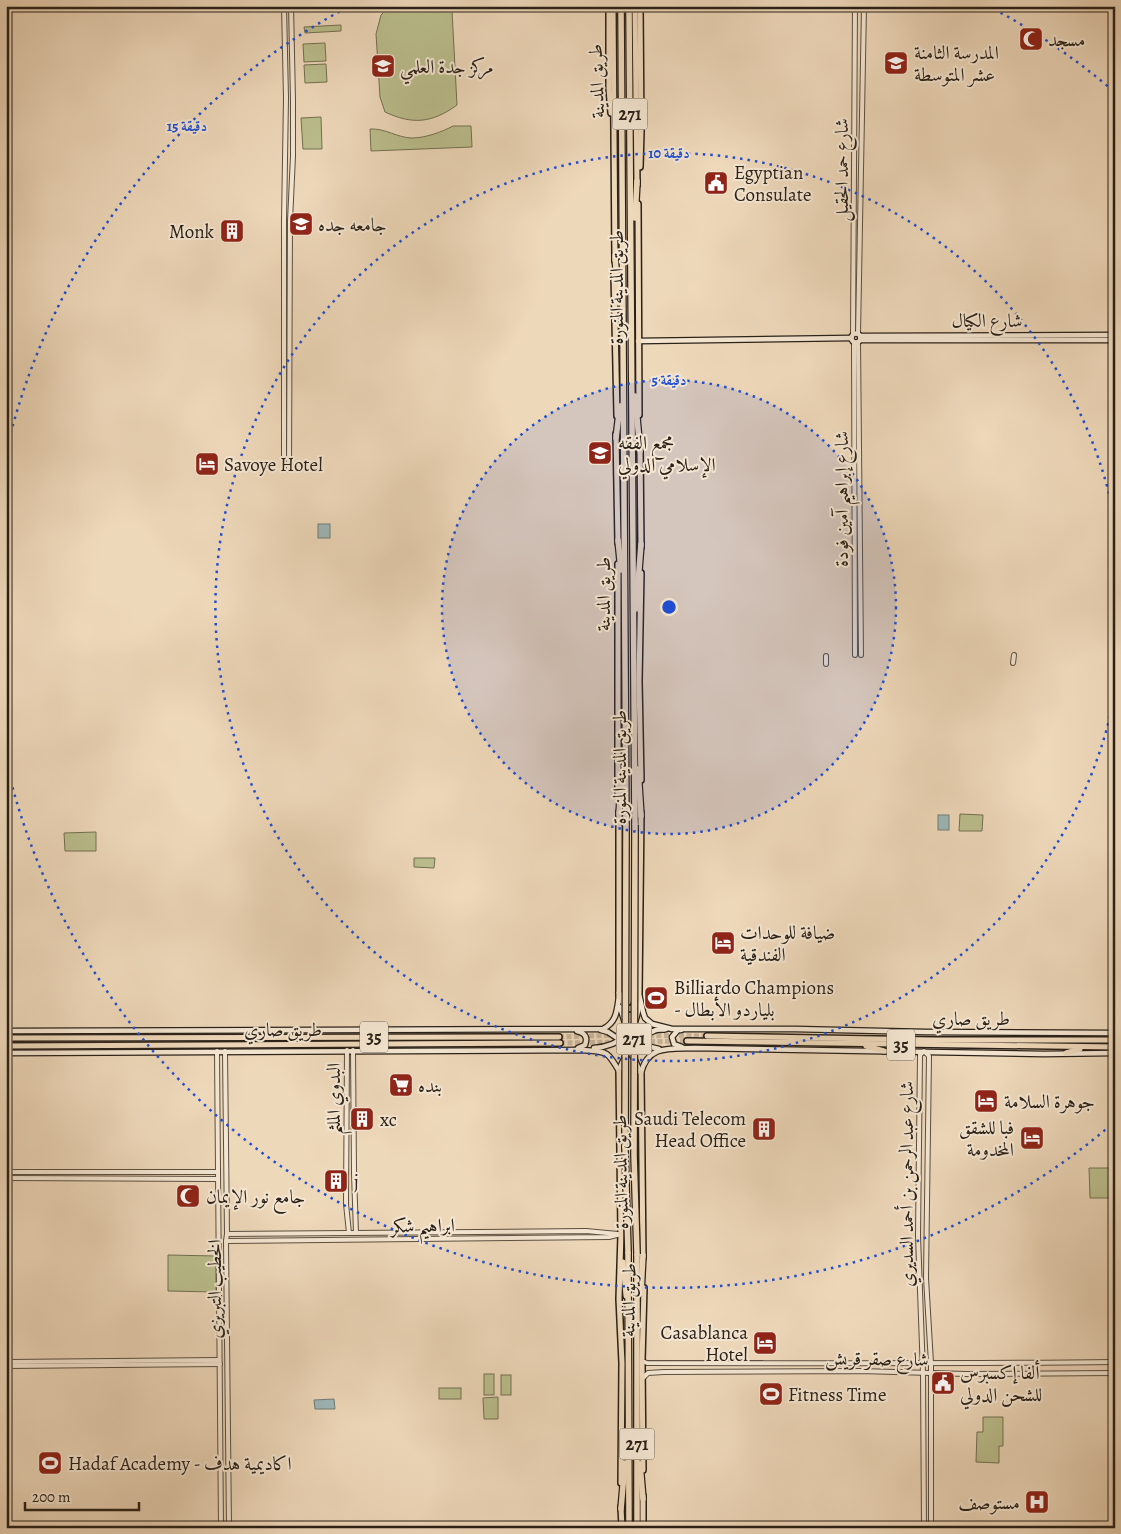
<svg xmlns="http://www.w3.org/2000/svg" width="1121" height="1534" viewBox="0 0 1121 1534" font-family="Alegreya,Amiri,serif">
<rect width="100%" height="100%" fill="#eed8ba"/>
<filter id="stains"><feTurbulence type="fractalNoise" baseFrequency=".004" numOctaves="4"/><feColorMatrix values="0 0 0 0 .2 0 0 0 0 .09 0 0 0 0 .02 0 0 0 .5 -.17"/></filter>
<radialGradient id="worn" r=".72"><stop offset=".6" stop-color="#630" stop-opacity="0"/><stop offset="1" stop-color="#630" stop-opacity=".3"/></radialGradient>
<g fill="#bbbe8d" stroke="#727052">
<path d="M390,6H444L452,11L457,105C432,123 413,125 385,112L380,97L376,34L381,15Z"/>
<path d="M341,25V31L305,33L304,27Z"/>
<path d="M325,43L326,61L304,62L303,44Z"/>
<path d="M326,64L327,82L305,83L304,65Z"/>
<path d="M321,117L322,149H303L301,118Z"/>
<path d="M453,126H471L472,147L371,151L370,129C385,128 398,138 412,138C425,138 442,132 453,126Z"/>
<path d="M960,814L983,815L982,831H959Z"/>
<path d="M96,832V851H65L64,833Z"/>
<path d="M414,858H435L434,868L414,867Z"/>
<path d="M1089,1168H1115V1198H1090Z"/>
<path d="M168,1255L216,1256V1292L168,1291Z"/>
<rect x="484" y="1374" width="10" height="21"/>
<rect x="501" y="1375" width="10" height="20"/>
<rect x="439" y="1388" width="22" height="11"/>
<path d="M498,1397V1419H484L483,1398Z"/>
<path d="M983,1417H1003V1446H999V1463L976,1462L977,1432H983Z"/>
</g>
<g fill="#9eb8ba" stroke="#707c79">
<rect x="318" y="524" width="12" height="14"/>
<rect x="938" y="815" width="11" height="15"/>
<path d="M334,1399L335,1409H315L314,1400Z"/>
</g>
<g fill="none" stroke-linecap="round" stroke-linejoin="round">
<g stroke="#c7b39a" stroke-width="5" stroke-dasharray="5 2.5" stroke-linecap="butt">
<path d="M559,1037L616,1035L707,1036"/>
<path d="M560,1043L687,1041"/>
</g>
<defs>
<g id="tertiary">
<path d="M284,6L286,98L284,221V470"/>
<path d="M853,334L855,6"/>
<path d="M858,334L864,6"/>
<path d="M854,342L855,655"/>
<path d="M858,342L861,655"/>
<path d="M289,470L290,221L293,156V100L291,6"/>
<path d="M1013,663L1014,655"/>
<path d="M826,664V656"/>
<path d="M347,1050L346,1204L349,1233"/>
<path d="M353,1050L354,1173L356,1233"/>
<path d="M217,1051L221,1528"/>
<path d="M225,1051L227,1234L226,1241L229,1528"/>
<path d="M6,1172H218"/>
<path d="M6,1178L218,1179"/>
<path d="M227,1234L586,1231L618,1234"/>
<path d="M226,1241L609,1237L621,1234"/>
<path d="M642,1361L647,1363C803,1363 959,1364 1115,1362"/>
<path d="M6,1362L219,1360"/>
<path d="M6,1366L220,1364"/>
<path d="M642,1379L648,1373L664,1372L860,1371L966,1374L1115,1373"/>
<path d="M924,1528L923,1373L918,1236L920,1055L924,1051L929,1056L926,1278L931,1363V1528"/>
</g>
<g id="secondary">
<circle cx="856" cy="338" r="4.5"/>
<path d="M860,336L1115,335"/>
<path d="M860,340H1115"/>
<path d="M638,341L851,338"/>
<path d="M639,994L643,1012L645,1018L652,1024L672,1029H795L925,1032L1115,1033"/>
<path d="M620,1007L625,1023"/>
<path d="M601,1030L608,1032L620,1040"/>
<path d="M681,1030H678L672,1037L674,1044L682,1047"/>
<path d="M6,1031L603,1029C617,1022 617,1010 619,996"/>
<path d="M577,1031C585,1033 588,1037 585,1045L578,1048"/>
<path d="M633,1036C640,1044 649,1047 659,1049"/>
<path d="M626,1046L635,1060L640,1072"/>
<path d="M594,1048C621,1046 638,1030 639,1002"/>
<path d="M6,1053L583,1050C607,1052 607,1050 619,1071"/>
<path d="M619,1071C624,1055 637,1036 654,1031C657,1029 662,1030 666,1029"/>
<path d="M641,1073C648,1044 671,1049 695,1048L1044,1054L1115,1053"/>
</g>
<g id="primary">
<path d="M609,6V89L611,113"/>
<path d="M613,6L615,261"/>
<path d="M635,6L637,185"/>
<path d="M640,167L641,132L640,6"/>
<path d="M638,204L639,415"/>
<path d="M614,274L617,416"/>
<path d="M616,434L618,543"/>
<path d="M640,448L641,547"/>
<path d="M618,564V796"/>
<path d="M641,573L639,681L641,780"/>
<path d="M619,993L624,1005L629,1009L632,1008L639,997"/>
<path d="M639,993L641,813"/>
<path d="M619,996V812"/>
<path d="M707,1036L935,1040H1115"/>
<path d="M6,1038L559,1037"/>
<path d="M687,1041L1115,1047"/>
<path d="M6,1046L560,1043"/>
<path d="M866,1046L884,1051"/>
<path d="M1066,1053L1080,1049"/>
<path d="M619,1071L621,1234L619,1299L622,1363L621,1483"/>
<path d="M641,1073L643,1257"/>
<path d="M623,1262L626,1296"/>
<path d="M643,1470L642,1361L644,1288"/>
<path d="M643,1496V1528"/>
<path d="M621,1507L622,1528"/>
</g>
<g id="motorway">
<path d="M621,6L626,826"/>
<path d="M629,6C632,279 632,552 635,825"/>
<path d="M635,218L637,181"/>
<path d="M615,257L619,303"/>
<path d="M635,396L640,451"/>
<path d="M616,438L620,406"/>
<path d="M618,540L621,570"/>
<path d="M636,609L641,544"/>
<path d="M638,769L641,816"/>
<path d="M619,814L622,773"/>
<path d="M628,1252L629,1528"/>
<path d="M637,1254V1528"/>
<path d="M641,1293L643,1255"/>
<path d="M640,1464L643,1499"/>
<path d="M621,1509L625,1463"/>
</g>
</defs>
<use href="#tertiary" stroke="#5b4f40" stroke-width="6"/>
<use href="#secondary" stroke="#2a2118" stroke-width="7"/>
<use href="#primary" stroke="#2a2118" stroke-width="8"/>
<use href="#motorway" stroke="#2a2118" stroke-width="8"/>
<use href="#tertiary" stroke="#f4e6d2" stroke-width="4"/>
<use href="#secondary" stroke="#f4e6d2" stroke-width="4.5"/>
<use href="#primary" stroke="#eed8ba" stroke-width="5"/>
<use href="#motorway" stroke="#eed8ba" stroke-width="5.5"/>
<defs>
<g id="motorway-bridge">
<path d="M635,825L634,1155L637,1254"/>
<path d="M626,826L625,1149L628,1252"/>
</g>
</defs>
<use href="#motorway-bridge" stroke="#2a2118" stroke-width="8" stroke-linecap="butt"/>
<use href="#motorway-bridge" stroke="#eed8ba" stroke-width="5.5"/>
</g>
<circle cx="669" cy="607" r="227" fill="#1d4ed8" fill-opacity=".12"/>
<g fill="none" stroke="#1d4ed8" stroke-width="2.5" stroke-dasharray="2.5 5">
<circle cx="669" cy="607" r="227"/>
<path d="M1115 694A454 454 0 1 1 1115 520"/>
<path d="M1111 1125A681 681 0 0 1 7 766M7 448A681 681 0 0 1 344 9M994 9A681 681 0 0 1 1111 89"/>
</g>
<defs>
<symbol id="mosque-square" viewBox="-11 -11 22 22"><rect x="-9" y="-9" width="18" height="18" rx="4" fill="#8f2418" stroke="#f4e6d2"/><path d="M3.5-4.9A6 6 0 1 0 3.5 4.9A5 5 0 1 1 3.5-4.9Z" fill="#fff"/></symbol>
<symbol id="school-square" viewBox="-11 -11 22 22"><rect x="-9" y="-9" width="18" height="18" rx="4" fill="#8f2418" stroke="#f4e6d2"/><path d="M0-5L7-2L0 1L-7-2ZM-4 1L0 2.5L4 1V4Q0 6-4 4Z" fill="#fff"/></symbol>
<symbol id="university-square" viewBox="-11 -11 22 22"><rect x="-9" y="-9" width="18" height="18" rx="4" fill="#8f2418" stroke="#f4e6d2"/><path d="M0-5L7-2L0 1L-7-2ZM-4 1L0 2.5L4 1V4Q0 6-4 4Z" fill="#fff"/></symbol>
<symbol id="civic-square" viewBox="-11 -11 22 22"><rect x="-9" y="-9" width="18" height="18" rx="4" fill="#8f2418" stroke="#f4e6d2"/><path d="M-.6-6.5H3V-4.5H.6V-3L4-1V1h2V6H-6V1h2V-1L-.6-3ZM-1.2 2.5V6h2.4V2.5Z" fill="#fff"/></symbol>
<symbol id="building-square" viewBox="-11 -11 22 22"><rect x="-9" y="-9" width="18" height="18" rx="4" fill="#8f2418" stroke="#f4e6d2"/><path d="M-4-6H4V6H1V3H-1V6H-4ZM-2.5-4.3h1.7v1.8h-1.7ZM.8-4.3h1.7v1.8H.8ZM-2.5-1h1.7V.8h-1.7ZM.8-1h1.7V.8H.8Z" fill="#fff"/></symbol>
<symbol id="hotel-square" viewBox="-11 -11 22 22"><rect x="-9" y="-9" width="18" height="18" rx="4" fill="#8f2418" stroke="#f4e6d2"/><path d="M-6-4.5h1.5V1H6V5H4.5V3h-9V5H-6ZM-4 0a1.8 1.8 0 1 1 3.6 0ZM.5 0V-2.5h3Q6-2.5 6 0Z" fill="#fff"/></symbol>
<symbol id="stadium-square" viewBox="-11 -11 22 22"><rect x="-9" y="-9" width="18" height="18" rx="4" fill="#8f2418" stroke="#f4e6d2"/><path d="M0-5a6.5 5 0 1 0 0 10a6.5 5 0 1 0 0-10ZM-3.5-1.8h7v3.6h-7Z" fill="#fff"/></symbol>
<symbol id="supermarket-square" viewBox="-11 -11 22 22"><rect x="-9" y="-9" width="18" height="18" rx="4" fill="#8f2418" stroke="#f4e6d2"/><path d="M-6-5.5h2.5l.6 2H6L4.5 2H-2.5L-4.4-4H-6ZM-1.5 3.2a1.3 1.3 0 1 0 .1 0ZM3 3.2a1.3 1.3 0 1 0 .1 0Z" fill="#fff"/></symbol>
<symbol id="hospital-square" viewBox="-11 -11 22 22"><rect x="-9" y="-9" width="18" height="18" rx="4" fill="#8f2418" stroke="#f4e6d2"/><path d="M-5-5h3v3.5h4V-5h3V5h-3V1.5h-4V5h-3Z" fill="#fff"/></symbol>
</defs>
<g fill-rule="evenodd">
<use href="#mosque-square" x="1017" y="25" width="28" height="28"/>
<use href="#school-square" x="882" y="49" width="28" height="28"/>
<use href="#university-square" x="369" y="52" width="28" height="28"/>
<use href="#civic-square" x="702" y="169" width="28" height="28"/>
<use href="#school-square" x="287" y="210" width="28" height="28"/>
<use href="#building-square" x="218" y="217" width="28" height="28"/>
<use href="#school-square" x="586" y="439" width="28" height="28"/>
<use href="#hotel-square" x="193" y="450" width="28" height="28"/>
<use href="#hotel-square" x="709" y="929" width="28" height="28"/>
<use href="#stadium-square" x="642" y="984" width="28" height="28"/>
<use href="#supermarket-square" x="387" y="1071" width="28" height="28"/>
<use href="#hotel-square" x="972" y="1087" width="28" height="28"/>
<use href="#building-square" x="348" y="1105" width="28" height="28"/>
<use href="#building-square" x="750" y="1115" width="28" height="28"/>
<use href="#hotel-square" x="1018" y="1124" width="28" height="28"/>
<use href="#building-square" x="322" y="1167" width="28" height="28"/>
<use href="#mosque-square" x="174" y="1182" width="28" height="28"/>
<use href="#hotel-square" x="751" y="1329" width="28" height="28"/>
<use href="#civic-square" x="929" y="1369" width="28" height="28"/>
<use href="#stadium-square" x="757" y="1380" width="28" height="28"/>
<use href="#stadium-square" x="36" y="1449" width="28" height="28"/>
<use href="#hospital-square" x="1023" y="1488" width="28" height="28"/>
</g>
<g text-anchor="middle" stroke-width="4" stroke-linejoin="round" paint-order="stroke">
<g fill="#f4e6d2" stroke="#675c50" stroke-width="1">
<rect x="612.5" y="98.5" width="35" height="31" rx="4"/>
<rect x="360" y="1021.5" width="28" height="31" rx="4"/>
<rect x="616.5" y="1023.5" width="35" height="31" rx="4"/>
<rect x="887" y="1029.5" width="28" height="31" rx="4"/>
<rect x="619.5" y="1428.5" width="35" height="31" rx="4"/>
</g>
<g font-size="18" font-weight="bold" fill="#2a2118">
<text x="630" y="120">271</text>
<text x="374" y="1043">35</text>
<text x="634" y="1045">271</text>
<text x="901" y="1051">35</text>
<text x="637" y="1450">271</text>
</g>
<g font-size="19" fill="#2a2118" stroke="#f4e6d2" text-anchor="start">
<text x="1048" y="46">مسجد</text>
<text x="914" y="59">المدرسة الثامنة<tspan x="914" dy="22">عشر المتوسطة</tspan></text>
<text x="400" y="73">مركز جدة العلمي</text>
<text x="734" y="179">Egyptian<tspan x="734" dy="22">Consulate</tspan></text>
<text x="318" y="231">جامعه جده</text>
<text x="214" y="238" text-anchor="end">Monk</text>
<text x="618" y="449">مجمع الفقه<tspan x="618" dy="22">الإسلامي الدولي</tspan></text>
<text x="224" y="471">Savoye Hotel</text>
<text x="740" y="939">ضيافة للوحدات<tspan x="740" dy="22">الفندقية</tspan></text>
<text x="674" y="994">Billiardo Champions<tspan x="674" dy="22">- بلياردو الأبطال</tspan></text>
<text x="418" y="1092">بنده</text>
<text x="1004" y="1108">جوهرة السلامة</text>
<text x="746" y="1125" text-anchor="end">Saudi Telecom<tspan x="746" dy="22">Head Office</tspan></text>
<text x="380" y="1126">xc</text>
<text x="1014" y="1134" text-anchor="end">فبا للشقق<tspan x="1014" dy="22">المخدومة</tspan></text>
<text x="354" y="1188">j</text>
<text x="206" y="1203">جامع نور الإيمان</text>
<text x="748" y="1339" text-anchor="end">Casablanca<tspan x="748" dy="22">Hotel</tspan></text>
<text x="960" y="1379">ألفا إكسبرس<tspan x="960" dy="22">للشحن الدولي</tspan></text>
<text x="788" y="1401">Fitness Time</text>
<text x="68" y="1470">Hadaf Academy - اكاديمية هدف</text>
<text x="1020" y="1509" text-anchor="end">مستوصف</text>
</g>
<g font-size="19" fill="#2a2118" stroke="#f4e6d2">
<text transform="translate(596 81) rotate(-92)" y="7">طريق المدينة</text>
<text transform="translate(841 170) rotate(-90)" y="7">شارع حمد الحقيل</text>
<text transform="translate(616 287) rotate(-90)" y="7">طريق المدينة المنورة</text>
<text x="987" y="327">شارع الكيال</text>
<text transform="translate(841 499) rotate(-90)" y="7">شارع إبراهيم آمين فودة</text>
<text transform="translate(603 594) rotate(-90)" y="7">طريق المدينة</text>
<text transform="translate(619 767) rotate(-90)" y="7">طريق المدينة المنورة</text>
<text x="971" y="1025">طريق صاري</text>
<text x="283" y="1036">طريق صاري</text>
<text transform="translate(333 1099) rotate(-90)" y="7">البدوي الملثم</text>
<text transform="translate(620 1172) rotate(-91)" y="7">طريق المدينة المنورة</text>
<text transform="translate(906 1184) rotate(-90)" y="7">شارع عبد الرحمن بن أحمد السديري</text>
<text transform="translate(423 1225) rotate(-1)" y="7">ابراهيم شكر</text>
<text transform="translate(214 1289) rotate(-90)" y="7">الخطيب التبريزي</text>
<text transform="translate(628 1300) rotate(-89)" y="7">طريق المدينة</text>
<text transform="translate(877 1358) rotate(1)" y="7">شارع صقر قريش</text>
</g>
</g>
<circle cx="669" cy="607" r="8" fill="#1d4ed8" stroke="#f4e6d2" stroke-width="2.5"/>
<g font-size="15" text-anchor="middle" font-weight="bold" fill="#1d4ed8" stroke="#f4e6d2" stroke-width="4" stroke-linejoin="round" paint-order="stroke">
<text x="187" y="131">15 دقيقة</text>
<text x="669" y="158">10 دقيقة</text>
<text x="669" y="385">5 دقيقة</text>
</g>
<rect width="1121" height="1534" fill="none" stroke="#eed8ba" stroke-width="25"/>
<rect x="8" y="8" width="1106" height="1519" fill="none" stroke="#2a2118" stroke-width="2.5"/>
<rect x="12" y="12" width="1096" height="1509" fill="none" stroke="#2a2118"/>
<path d="M25 1502v8h114v-8" fill="none" stroke="#2a2118" stroke-width="2.5"/>
<text x="32" y="1502" font-size="15" fill="#2a2118" stroke="#f4e6d2" stroke-width="4" paint-order="stroke">200 m</text>
<rect width="100%" height="100%" filter="url(#stains)"/>
<rect width="100%" height="100%" fill="url(#worn)"/>
</svg>
